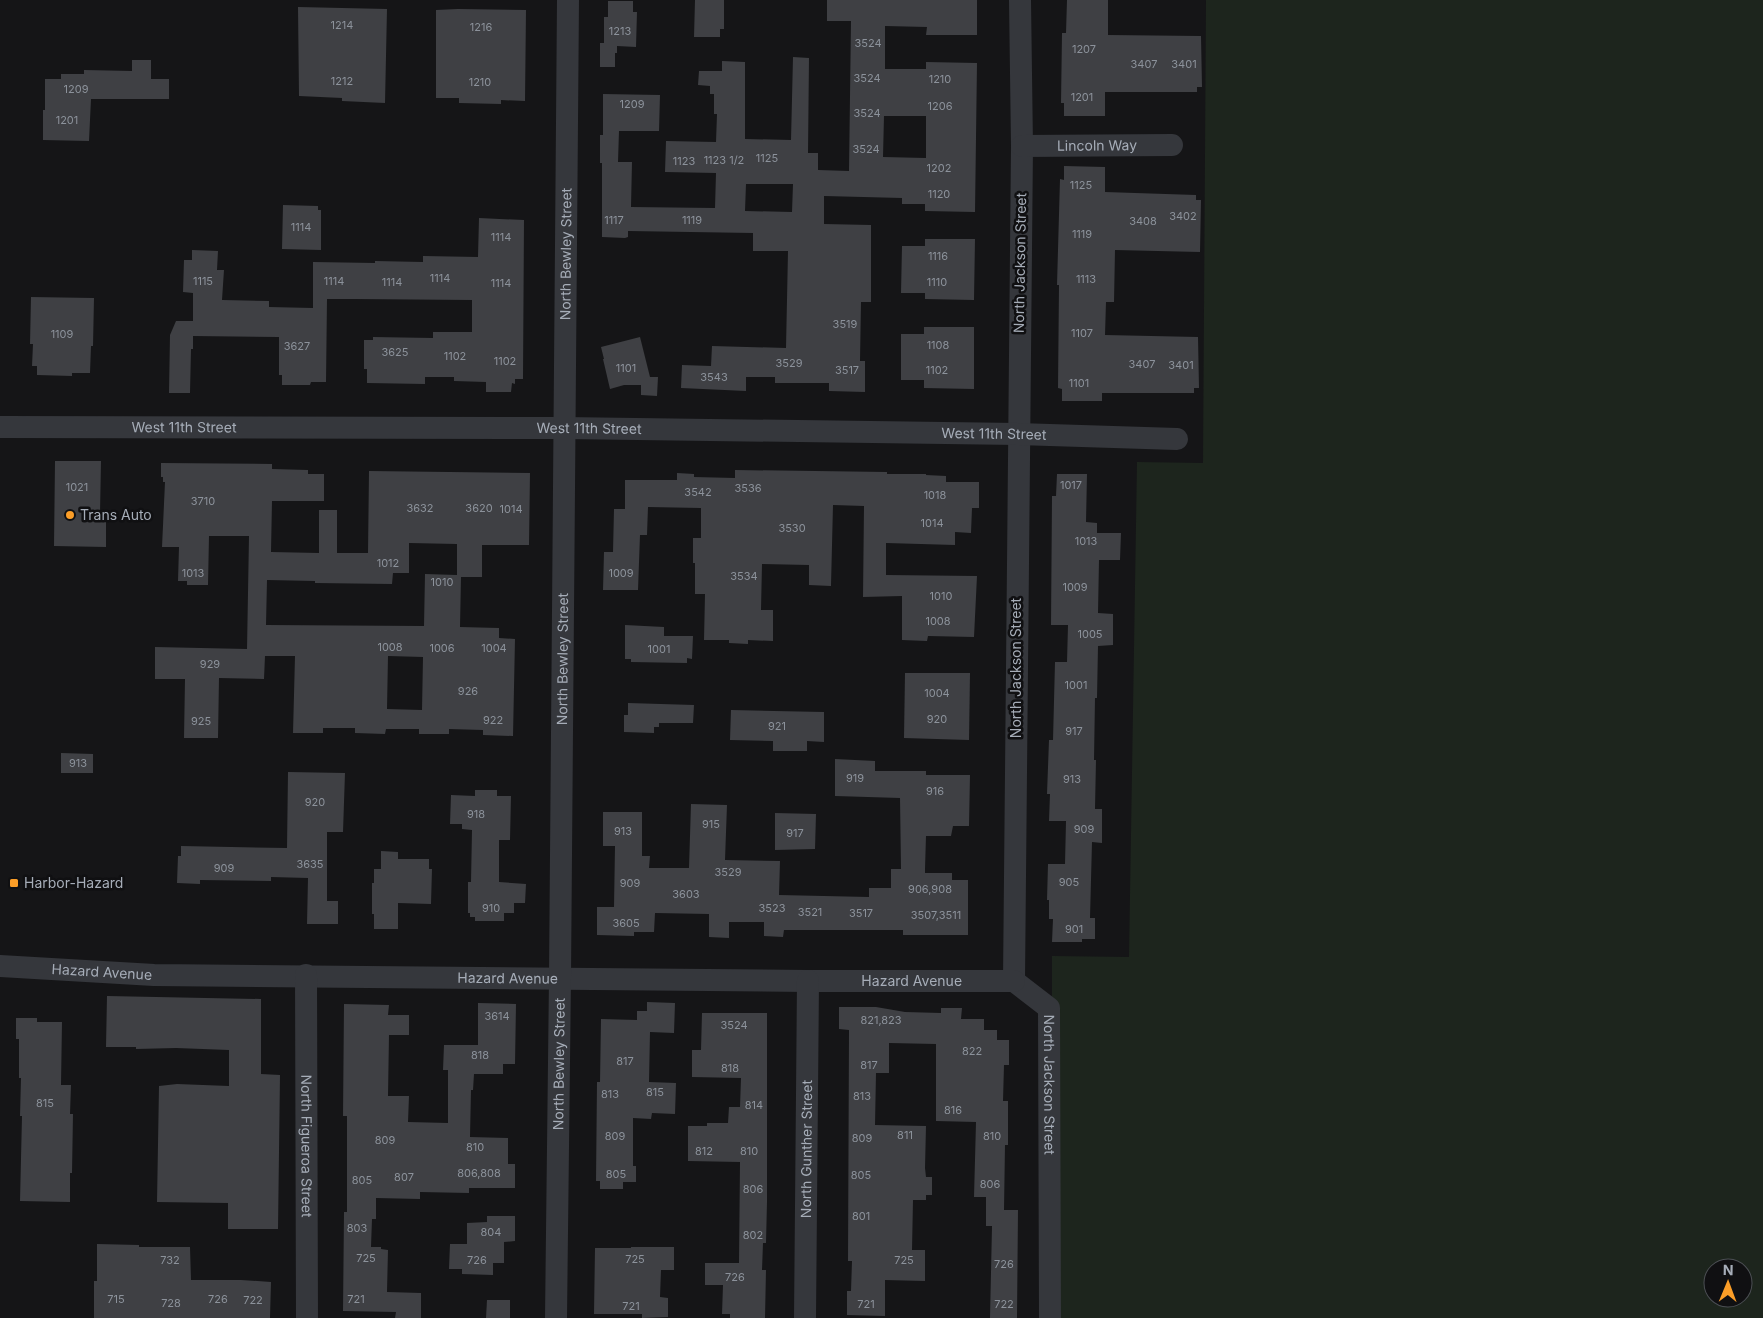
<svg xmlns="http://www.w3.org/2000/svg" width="1763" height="1318" viewBox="0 0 1763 1318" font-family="Inter,sans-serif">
<rect width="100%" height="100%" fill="#151517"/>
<path fill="#1d251d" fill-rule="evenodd" d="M1206,0H1763V1318H1052V956L1129,957L1137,462L1203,463ZM1713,1268H1743V1298H1713Z"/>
<g fill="#3f4044" fill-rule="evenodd">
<path d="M695,0H724V29H720V37H694Z"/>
<path d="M827,0H977V35H926L927,27L885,26V69H926V62L977,63L975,212L925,211V204H902V198L824,196V224L871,225V302H861L860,361H865V392L829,391V383H775V377H746V391L681,388L682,365L711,366L712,346L786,348L788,251H753V233L628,231V237L625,238L602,237V163H600V135H603V94L660,95L659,131H619L618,162H632L631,207L715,208L716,173L665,172L666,141L716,142L717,114H714V94H710V86L698,85L699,71H722V61L745,62V139L791,140L793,57L809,58L808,153H818V170L849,171L851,21H827ZM884,116H926V158L883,157ZM746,184H793L792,212L745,211Z"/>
<path d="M1067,0H1108V35L1201,36L1202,87H1197V92H1105V116H1064V103H1061L1062,33H1066Z"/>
<path d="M608,1H633V12H637L636,47L617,46V53H615V67H600V43H604V17H608Z"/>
<path d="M298,7L387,9L385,103L342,101V98L299,96Z"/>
<path d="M458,9L526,10L525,101L501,100V104L459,103V98H436V10Z"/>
<path d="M132,60H151V79H169V99H91L89,141L43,140V110H45V79H61V74H84V70L132,71Z"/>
<path d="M1064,166L1105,167V192L1196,195V200H1201L1200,252L1115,250L1114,302H1106L1105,335L1198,337L1199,388H1194V393H1102V401H1062V389L1058,388L1059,285H1057L1060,179L1064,180Z"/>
<path d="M283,205L318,206V210H321V250L282,249Z"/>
<path d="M479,218L524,220L523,379H515V384L512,383L511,392H486V382L454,381V377H425V384L367,383V369H364V340H373V337L433,338V332H472V300L355,299H327L326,382H311L310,385H282V375H279V337L193,336V349H191L190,393H169L170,335L176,321H193V293L183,292L184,260H192V250L218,251L217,270H224L222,300L269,301V307L313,308V262L375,263V261L423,262V256L478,257Z"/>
<path d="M925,239H975L974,300L925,299V293H901L902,246H925Z"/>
<path d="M31,297L94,298L93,346H91L90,373H72V376L37,375V366H32L33,344H30Z"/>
<path d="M924,327H974V389L924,388V380H901V334H924Z"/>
<path d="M640,337L650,377H658L657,396L641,395V385H624L610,389L603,359H604L601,347Z"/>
<path d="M55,461H101L100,514H106V547L54,546Z"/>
<path d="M161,463L272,464V469L308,470V474H324V501H272L271,552L319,553V510H337V553H368L369,471L530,473L529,545H482V577H461L460,627L499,628V638L515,639L513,736L483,735V730L449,729V734H419V729H386L385,734L355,733V728H323V733H293L295,656H265L264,679L219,678L218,738H184L185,679H155V647L247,649L249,536H209L208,585H187V581H178L179,547H162L165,482H163V477H161ZM409,543L457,544V575L425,574L424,626L266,625L267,580L315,581V583L392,584L393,573H409ZM388,656L423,657L422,710L387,709Z"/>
<path d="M735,470L887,472V474H926V475L946,476V482H979V508H972L971,533L955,532V545L886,543V575L977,576L974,637L928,636L927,641L902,640V596L863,597L864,506L833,505L831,586L809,585V565L762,564L761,610H773V641L748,640V644L729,643V640H704L705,594H695V563H693V538H701V508L648,507L647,535H640L638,590H603L604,552H613L614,509H625V480H677V473L694,474V477L735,478Z"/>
<path d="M1057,474H1087L1086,522L1097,523V533H1121L1120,560H1099L1098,613L1113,614V645L1098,646L1097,698H1095L1094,760H1096L1095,809H1102V843L1092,842L1090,918H1095V939H1082V942H1052L1053,919H1049V900H1047L1048,864H1065L1066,821H1049L1050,794H1047L1049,740H1053L1055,662H1067L1068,625H1051L1052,496H1056Z"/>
<path d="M625,625L664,627V636H693L692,659L687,658V663L631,662V659H625Z"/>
<path d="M905,673H970L969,740L904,738Z"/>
<path d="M628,703L694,705L693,723H659V727H654V733L624,732V715H628Z"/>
<path d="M731,710L824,712V742L807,741V751H773V741L730,740Z"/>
<path d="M61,753L93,754V773H61Z"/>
<path d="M835,759L875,761V771H926V775H970L969,826H953L951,836H926L925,869V873H952V880H968V935H903V930H784L783,937L764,936V922H729V938L709,937V914L655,913L654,932H634V936L597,935V907H614L615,846H603V812H642V856H650L649,868H689L691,804L727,805L725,860L780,861L779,895L869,897V888H891V869H901L900,798L835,796Z"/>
<path d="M288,772L345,773L343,832H327V901H338V924H307L308,878L271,877V881L200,880V884L177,883L178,856H181V846L287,848Z"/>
<path d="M475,790H497V796H511L510,840H499V882L526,884L525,903H514V913H504V921H475V917H470V913H468V882H471L472,830L462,829V824H450L451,795L475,796Z"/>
<path d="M775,813L816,814L815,849L775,850Z"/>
<path d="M381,851L398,852V859H429V869H432L431,904L398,903V929H374V914H372V883H374V869H381Z"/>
<path d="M107,996L261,999V1074L280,1075L278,1229H228V1203L157,1202L159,1086L177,1084L229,1086V1050L176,1048L136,1049V1047H106Z"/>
<path d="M647,1002L675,1003L674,1033L650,1032L649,1082L676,1083L675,1114L652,1113L651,1119L633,1118V1166H636V1182H623V1189H600V1181H596L597,1082H600L601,1019L637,1020V1011H647Z"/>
<path d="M478,1003L516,1004L515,1064H503V1074H474L473,1090H471L470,1137L508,1138V1164H515V1188H469V1193L420,1192V1199L376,1198V1219H372L371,1247H381V1249L388,1250L387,1292L421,1293V1318H395L396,1312L343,1311L344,1212H347V1116H343L344,1004L389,1005L388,1015H409V1035H389L388,1096H409L408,1122L448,1123V1070H443L444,1045H478Z"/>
<path d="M839,1007H876L905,1012L941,1013V1008H962L961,1019H984V1030H997V1040H1009V1065H1004L1003,1101H1008V1145H1005L1004,1210H1018L1017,1318H990L992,1226H986V1197H974L976,1122L936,1121V1044L889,1043V1073H876L875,1125L926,1126L925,1168L926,1177H932V1195H926V1200H913L912,1250H925V1281L885,1280V1316L847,1315V1291H851L852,1261H848L849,1030L839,1029Z"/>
<path d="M702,1013H767V1202L766,1243H763L762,1270H766L765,1318H730V1314H722L723,1285H705V1263H739L740,1162L688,1161V1126H707V1123H728L729,1107H740L741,1078L692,1077V1050H701Z"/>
<path d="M16,1018H37V1022H62L61,1085H71L70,1114H73L72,1173H70V1202L20,1201L22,1116H20L21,1078H19V1039H16Z"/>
<path d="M487,1216H515V1241L504,1242V1263H493V1275L462,1274V1269H449L450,1244H467V1223L487,1222Z"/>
<path d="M97,1244L139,1245V1247H190L191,1280H241L271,1282L270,1318H94V1281H97Z"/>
<path d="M631,1247H674V1270H661L660,1297L668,1298V1317L642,1318V1314H594L595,1248H631Z"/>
<path d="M487,1300H510V1318H486Z"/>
</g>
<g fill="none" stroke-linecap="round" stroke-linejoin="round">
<g stroke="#35373c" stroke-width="22">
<path id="s1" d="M1020,0L1022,146L1014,981L1049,1008L1050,1318"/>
<path id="s2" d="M1022,146L1172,145"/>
<path id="s3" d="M0,427L564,428L1018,434L1177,439"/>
<path id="s4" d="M0,966L154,975L808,981H1014"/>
<path id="s5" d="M306,975L307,1318"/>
<path id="s6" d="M556,1318L560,977L568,0"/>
<path id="s7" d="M805,1318L808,981"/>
</g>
</g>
<g fill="#fb9e28" stroke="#101012" stroke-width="2">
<circle cx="70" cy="515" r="5"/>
<rect x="9" y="878" width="10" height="10" rx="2.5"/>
</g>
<g text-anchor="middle" stroke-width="5" stroke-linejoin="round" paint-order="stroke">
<g font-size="11" fill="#8c929b">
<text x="342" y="29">1214</text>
<text x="481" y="31">1216</text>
<text x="620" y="35">1213</text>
<text x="868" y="47">3524</text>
<text x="1084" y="53">1207</text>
<text x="1144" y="68">3407</text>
<text x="1184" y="68">3401</text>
<text x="867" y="82">3524</text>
<text x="940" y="83">1210</text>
<text x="342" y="85">1212</text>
<text x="480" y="86">1210</text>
<text x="76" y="93">1209</text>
<text x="1082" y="101">1201</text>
<text x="632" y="108">1209</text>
<text x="940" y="110">1206</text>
<text x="867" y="117">3524</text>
<text x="67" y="124">1201</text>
<text x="866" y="153">3524</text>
<text x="767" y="162">1125</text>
<text x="724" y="164">1123 1/2</text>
<text x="684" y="165">1123</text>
<text x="939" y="172">1202</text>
<text x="1081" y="189">1125</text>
<text x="939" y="198">1120</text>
<text x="1183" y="220">3402</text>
<text x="614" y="224">1117</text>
<text x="692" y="224">1119</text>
<text x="1143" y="225">3408</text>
<text x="301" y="231">1114</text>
<text x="1082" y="238">1119</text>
<text x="501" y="241">1114</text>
<text x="938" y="260">1116</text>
<text x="440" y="282">1114</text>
<text x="1086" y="283">1113</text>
<text x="203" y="285">1115</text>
<text x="334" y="285">1114</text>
<text x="392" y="286">1114</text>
<text x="937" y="286">1110</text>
<text x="501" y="287">1114</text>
<text x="845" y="328">3519</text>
<text x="1082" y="337">1107</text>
<text x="62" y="338">1109</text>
<text x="938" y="349">1108</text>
<text x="297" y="350">3627</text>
<text x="395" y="356">3625</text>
<text x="455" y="360">1102</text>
<text x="505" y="365">1102</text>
<text x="789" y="367">3529</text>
<text x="1142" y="368">3407</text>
<text x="1181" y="369">3401</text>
<text x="626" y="372">1101</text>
<text x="847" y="374">3517</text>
<text x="937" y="374">1102</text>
<text x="714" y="381">3543</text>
<text x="1079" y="387">1101</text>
<text x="1071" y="489">1017</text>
<text x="77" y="491">1021</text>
<text x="748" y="492">3536</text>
<text x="698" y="496">3542</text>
<text x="935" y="499">1018</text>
<text x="203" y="505">3710</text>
<text x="420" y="512">3632</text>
<text x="479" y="512">3620</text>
<text x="511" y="513">1014</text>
<text x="932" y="527">1014</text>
<text x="792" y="532">3530</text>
<text x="1086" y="545">1013</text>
<text x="388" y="567">1012</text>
<text x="193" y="577">1013</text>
<text x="621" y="577">1009</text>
<text x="744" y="580">3534</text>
<text x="442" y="586">1010</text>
<text x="1075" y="591">1009</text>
<text x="941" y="600">1010</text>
<text x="938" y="625">1008</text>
<text x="1090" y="638">1005</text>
<text x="390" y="651">1008</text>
<text x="442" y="652">1006</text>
<text x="494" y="652">1004</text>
<text x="659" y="653">1001</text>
<text x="210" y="668">929</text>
<text x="1076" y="689">1001</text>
<text x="468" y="695">926</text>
<text x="937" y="697">1004</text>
<text x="937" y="723">920</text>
<text x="493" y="724">922</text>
<text x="201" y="725">925</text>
<text x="777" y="730">921</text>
<text x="1074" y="735">917</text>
<text x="78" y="767">913</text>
<text x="855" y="782">919</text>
<text x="1072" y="783">913</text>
<text x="935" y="795">916</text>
<text x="315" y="806">920</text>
<text x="476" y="818">918</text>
<text x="711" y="828">915</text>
<text x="1084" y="833">909</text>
<text x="623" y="835">913</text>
<text x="795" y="837">917</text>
<text x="310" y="868">3635</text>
<text x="224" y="872">909</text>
<text x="728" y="876">3529</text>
<text x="1069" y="886">905</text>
<text x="630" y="887">909</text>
<text x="930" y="893">906,908</text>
<text x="686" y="898">3603</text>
<text x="491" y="912">910</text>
<text x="772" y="912">3523</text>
<text x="810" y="916">3521</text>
<text x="861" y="917">3517</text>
<text x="936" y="919">3507,3511</text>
<text x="626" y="927">3605</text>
<text x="1074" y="933">901</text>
<text x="497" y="1020">3614</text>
<text x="881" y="1024">821,823</text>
<text x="734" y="1029">3524</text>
<text x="972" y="1055">822</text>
<text x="480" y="1059">818</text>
<text x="625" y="1065">817</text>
<text x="869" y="1069">817</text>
<text x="730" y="1072">818</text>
<text x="655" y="1096">815</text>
<text x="610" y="1098">813</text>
<text x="862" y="1100">813</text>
<text x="45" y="1107">815</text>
<text x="754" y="1109">814</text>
<text x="953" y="1114">816</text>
<text x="905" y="1139">811</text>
<text x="615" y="1140">809</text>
<text x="992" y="1140">810</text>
<text x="862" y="1142">809</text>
<text x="385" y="1144">809</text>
<text x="475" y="1151">810</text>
<text x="704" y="1155">812</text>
<text x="749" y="1155">810</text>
<text x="479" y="1177">806,808</text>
<text x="616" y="1178">805</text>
<text x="861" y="1179">805</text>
<text x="404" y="1181">807</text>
<text x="362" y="1184">805</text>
<text x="990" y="1188">806</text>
<text x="753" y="1193">806</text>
<text x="861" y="1220">801</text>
<text x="357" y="1232">803</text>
<text x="491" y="1236">804</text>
<text x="753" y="1239">802</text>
<text x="366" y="1262">725</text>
<text x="635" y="1263">725</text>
<text x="170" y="1264">732</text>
<text x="477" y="1264">726</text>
<text x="904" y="1264">725</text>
<text x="1004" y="1268">726</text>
<text x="735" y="1281">726</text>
<text x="116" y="1303">715</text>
<text x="218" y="1303">726</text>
<text x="356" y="1303">721</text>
<text x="253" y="1304">722</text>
<text x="171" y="1307">728</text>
<text x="866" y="1308">721</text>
<text x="1004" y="1308">722</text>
<text x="631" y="1310">721</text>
</g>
<g font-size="14" fill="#a6adb8" stroke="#101012">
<text dy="5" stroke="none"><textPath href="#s2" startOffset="75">Lincoln Way</textPath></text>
<text dy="5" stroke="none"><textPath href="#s6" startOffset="1064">North Bewley Street</textPath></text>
<text transform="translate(1020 263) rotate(-89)" y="5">North Jackson Street</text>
<text dy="5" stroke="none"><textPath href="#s3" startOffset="184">West 11th Street</textPath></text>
<text dy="5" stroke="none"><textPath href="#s3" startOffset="589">West 11th Street</textPath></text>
<text dy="5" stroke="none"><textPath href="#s3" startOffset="994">West 11th Street</textPath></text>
<text dy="5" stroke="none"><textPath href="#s6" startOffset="659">North Bewley Street</textPath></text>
<text transform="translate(1016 668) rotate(-90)" y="5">North Jackson Street</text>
<text dy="5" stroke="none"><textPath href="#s4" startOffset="102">Hazard Avenue</textPath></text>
<text dy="5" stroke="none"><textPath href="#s4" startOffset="508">Hazard Avenue</textPath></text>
<text dy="5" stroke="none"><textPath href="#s4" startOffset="912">Hazard Avenue</textPath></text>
<text dy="5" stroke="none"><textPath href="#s6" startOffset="254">North Bewley Street</textPath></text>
<text dy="5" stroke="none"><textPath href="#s1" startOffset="1102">North Jackson Street</textPath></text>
<text dy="5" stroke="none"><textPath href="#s5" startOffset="171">North Figueroa Street</textPath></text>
<text dy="5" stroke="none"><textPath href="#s7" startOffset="169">North Gunther Street</textPath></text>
</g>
<g font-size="14" fill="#a6adb8" stroke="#101012" text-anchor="start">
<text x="80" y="520">Trans Auto</text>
<text x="24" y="888">Harbor-Hazard</text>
</g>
</g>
<g transform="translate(1728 1283) rotate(1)"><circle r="24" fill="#101012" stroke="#4c4f54"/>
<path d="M0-4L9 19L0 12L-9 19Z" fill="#fb9e28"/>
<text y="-8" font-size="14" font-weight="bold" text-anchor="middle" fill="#a6adb8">N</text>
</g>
</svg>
